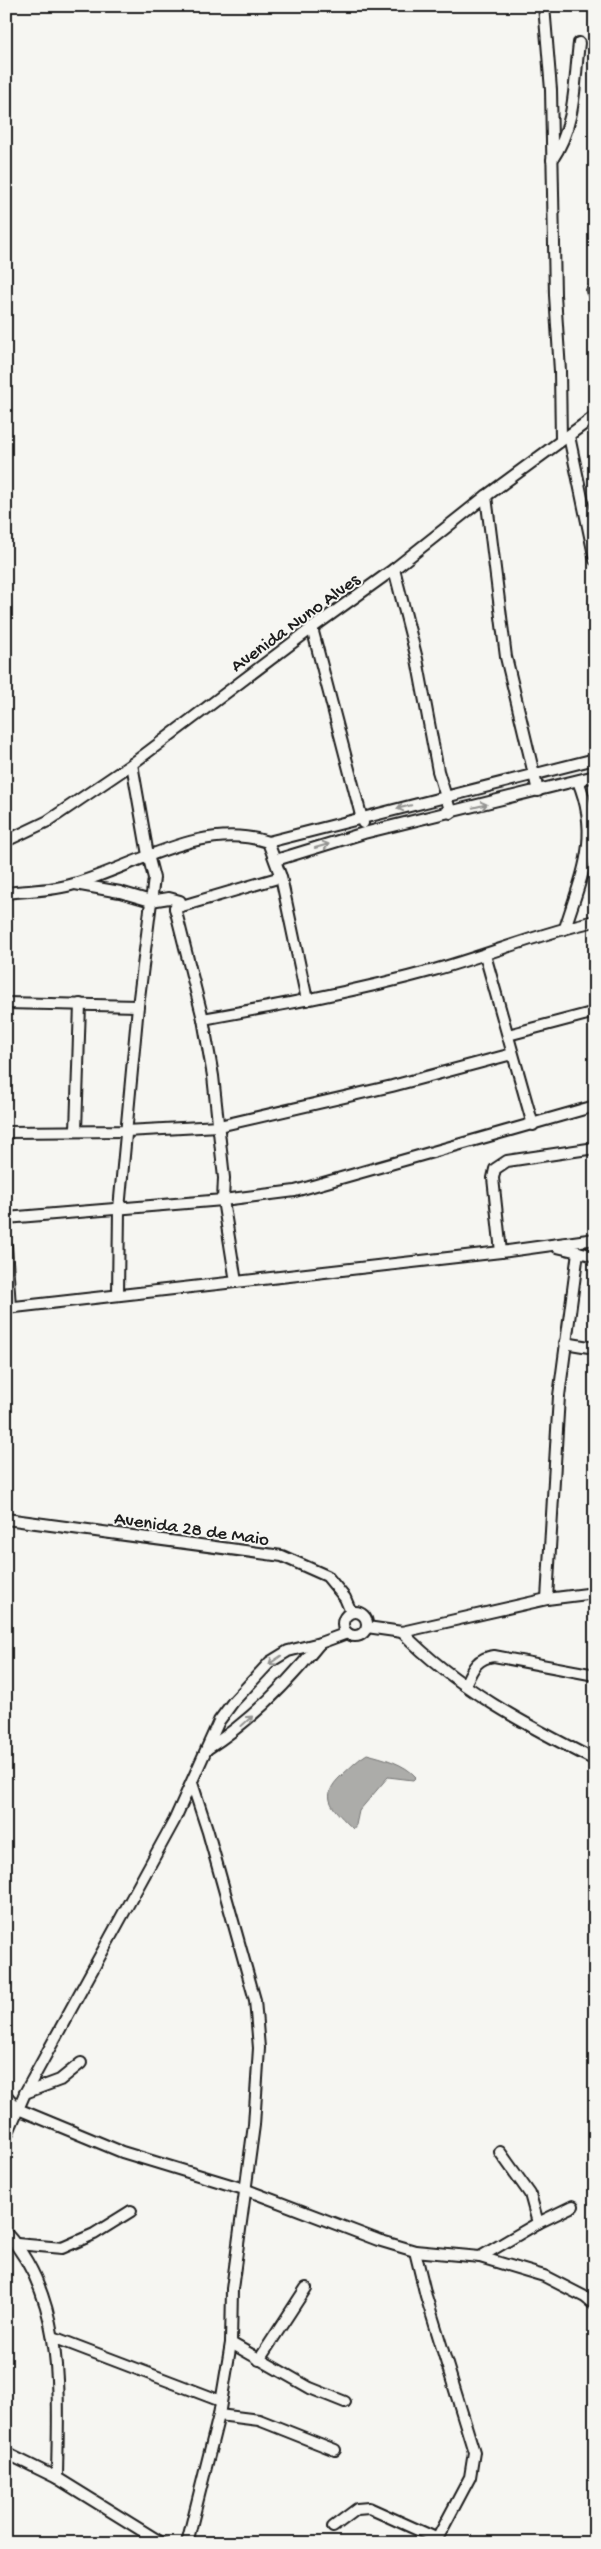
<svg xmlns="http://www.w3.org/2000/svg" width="601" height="2549" viewBox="0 0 601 2549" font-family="'Gochi Hand',sans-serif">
<rect width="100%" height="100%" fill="#f6f6f2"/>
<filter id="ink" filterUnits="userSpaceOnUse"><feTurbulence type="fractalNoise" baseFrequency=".02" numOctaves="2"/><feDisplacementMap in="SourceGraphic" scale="10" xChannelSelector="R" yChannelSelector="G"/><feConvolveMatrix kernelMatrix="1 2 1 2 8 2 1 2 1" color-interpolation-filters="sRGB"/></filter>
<g filter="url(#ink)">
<path fill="#acaca9" stroke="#727271" d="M367,1754C383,1758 405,1764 416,1777L413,1780L388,1777L359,1811L356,1825L353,1829C334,1809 317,1798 342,1775C351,1767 357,1760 367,1754Z"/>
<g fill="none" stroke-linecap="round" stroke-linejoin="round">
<defs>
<g id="minor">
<path d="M544,6L551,90L555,295L560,371L561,440"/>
<path d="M552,160C576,125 574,84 579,43"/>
<path d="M592,291L595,296"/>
<path d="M569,436L595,560"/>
<path d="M486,496L506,657L538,791"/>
<path d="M394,569L417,659L438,771L451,813"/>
<path d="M312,628L363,823"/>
<path d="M6,841L48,821L132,764L312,628L394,569L486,496L595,416"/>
<path d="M268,842L595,759"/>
<path d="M276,860L364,833L595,776"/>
<path d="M75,884L120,892L151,901L169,898L180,901L175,908L203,1019L213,1076L224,1178L223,1200L236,1282"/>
<path d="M6,893C29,890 53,891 74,884C136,866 202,820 268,842L281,877L307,1000"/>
<path d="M175,908L281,877"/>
<path d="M565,928C582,874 601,837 578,781"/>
<path d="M485,955L533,1125"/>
<path d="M6,1003L138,1006"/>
<path d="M203,1019C281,1005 358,991 434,970C488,955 540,933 595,921"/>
<path d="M508,1035L595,1012"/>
<path d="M76,1131L80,1004"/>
<path d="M6,1132L126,1131L219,1126L392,1086L512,1054"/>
<path d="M6,1218L223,1200L295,1191L595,1106"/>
<path d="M6,1246L10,1307"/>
<path d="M557,1247L595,1256"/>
<path d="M501,1252L493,1178L495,1169L507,1161L595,1148"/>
<path d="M118,1295L119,1209L138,1006L154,878L148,855L132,764"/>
<path d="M6,1308L501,1252L595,1239"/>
<path d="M565,1343L595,1348"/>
<path d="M6,1519L282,1556L327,1576L345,1598L351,1612"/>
<path d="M547,1599L559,1396L578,1252"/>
<circle cx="355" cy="1624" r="12"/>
<path d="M367,1627L402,1632L547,1599L595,1593"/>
<path d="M402,1632C456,1688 526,1725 595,1760"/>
<path d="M465,1685C472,1670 476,1658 494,1656L595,1675"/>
<path d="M207,1749C251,1721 287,1684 320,1643"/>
<path d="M25,2093L60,2080L81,2063"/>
<path d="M6,2095L18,2109L122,2152L244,2189L378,2240L415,2251L480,2257L544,2276L585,2297L595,2305"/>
<path d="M6,2137L25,2093L174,1821L219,1721L233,1702L270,1662L288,1651L320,1643L347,1633"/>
<path d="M500,2152L530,2194L538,2223"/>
<path d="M6,2233C66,2298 58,2396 57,2478"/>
<path d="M17,2244L62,2248L94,2234L131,2211"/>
<path d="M415,2251L426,2296L474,2452L470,2477L435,2543"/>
<path d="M480,2257L538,2223L573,2206"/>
<path d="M53,2337L221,2401"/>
<path d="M231,2343L310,2388L345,2402"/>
<path d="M259,2360L306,2288"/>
<path d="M219,2415L259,2420L335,2450"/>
<path d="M6,2453L57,2478L162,2543"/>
<path d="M333,2527L357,2509L369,2508L438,2539"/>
<path d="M187,2543L219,2415L231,2343L232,2289L254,2125L259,2048L255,2000L208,1832L192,1783"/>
</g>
</defs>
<use href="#minor" stroke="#1c1c1c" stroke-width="14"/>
<use href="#minor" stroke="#f6f6f2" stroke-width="10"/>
</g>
<defs><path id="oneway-shaft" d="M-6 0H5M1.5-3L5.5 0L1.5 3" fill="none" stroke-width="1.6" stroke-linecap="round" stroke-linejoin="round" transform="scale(1.25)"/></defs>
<g stroke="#949492">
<use href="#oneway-shaft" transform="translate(480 806) rotate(-14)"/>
<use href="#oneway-shaft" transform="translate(404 807) rotate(166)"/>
<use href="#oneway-shaft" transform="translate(322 846) rotate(-16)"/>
<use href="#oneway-shaft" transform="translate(275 1660) rotate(145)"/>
<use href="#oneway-shaft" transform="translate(247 1721) rotate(-42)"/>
</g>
</g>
<g text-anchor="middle" stroke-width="4" stroke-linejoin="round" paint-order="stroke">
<g font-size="19" fill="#1c1c1c" stroke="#f6f6f2">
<text transform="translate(294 621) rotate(-36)" y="7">Avenida Nuno Alves</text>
<text transform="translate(192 1527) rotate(8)" y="7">Avenida 28 de Maio</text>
</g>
</g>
<rect width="601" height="2549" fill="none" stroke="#f6f6f2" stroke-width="25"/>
<rect x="12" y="12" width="576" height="2524" fill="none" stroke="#1c1c1c" stroke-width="2" filter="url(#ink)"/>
</svg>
